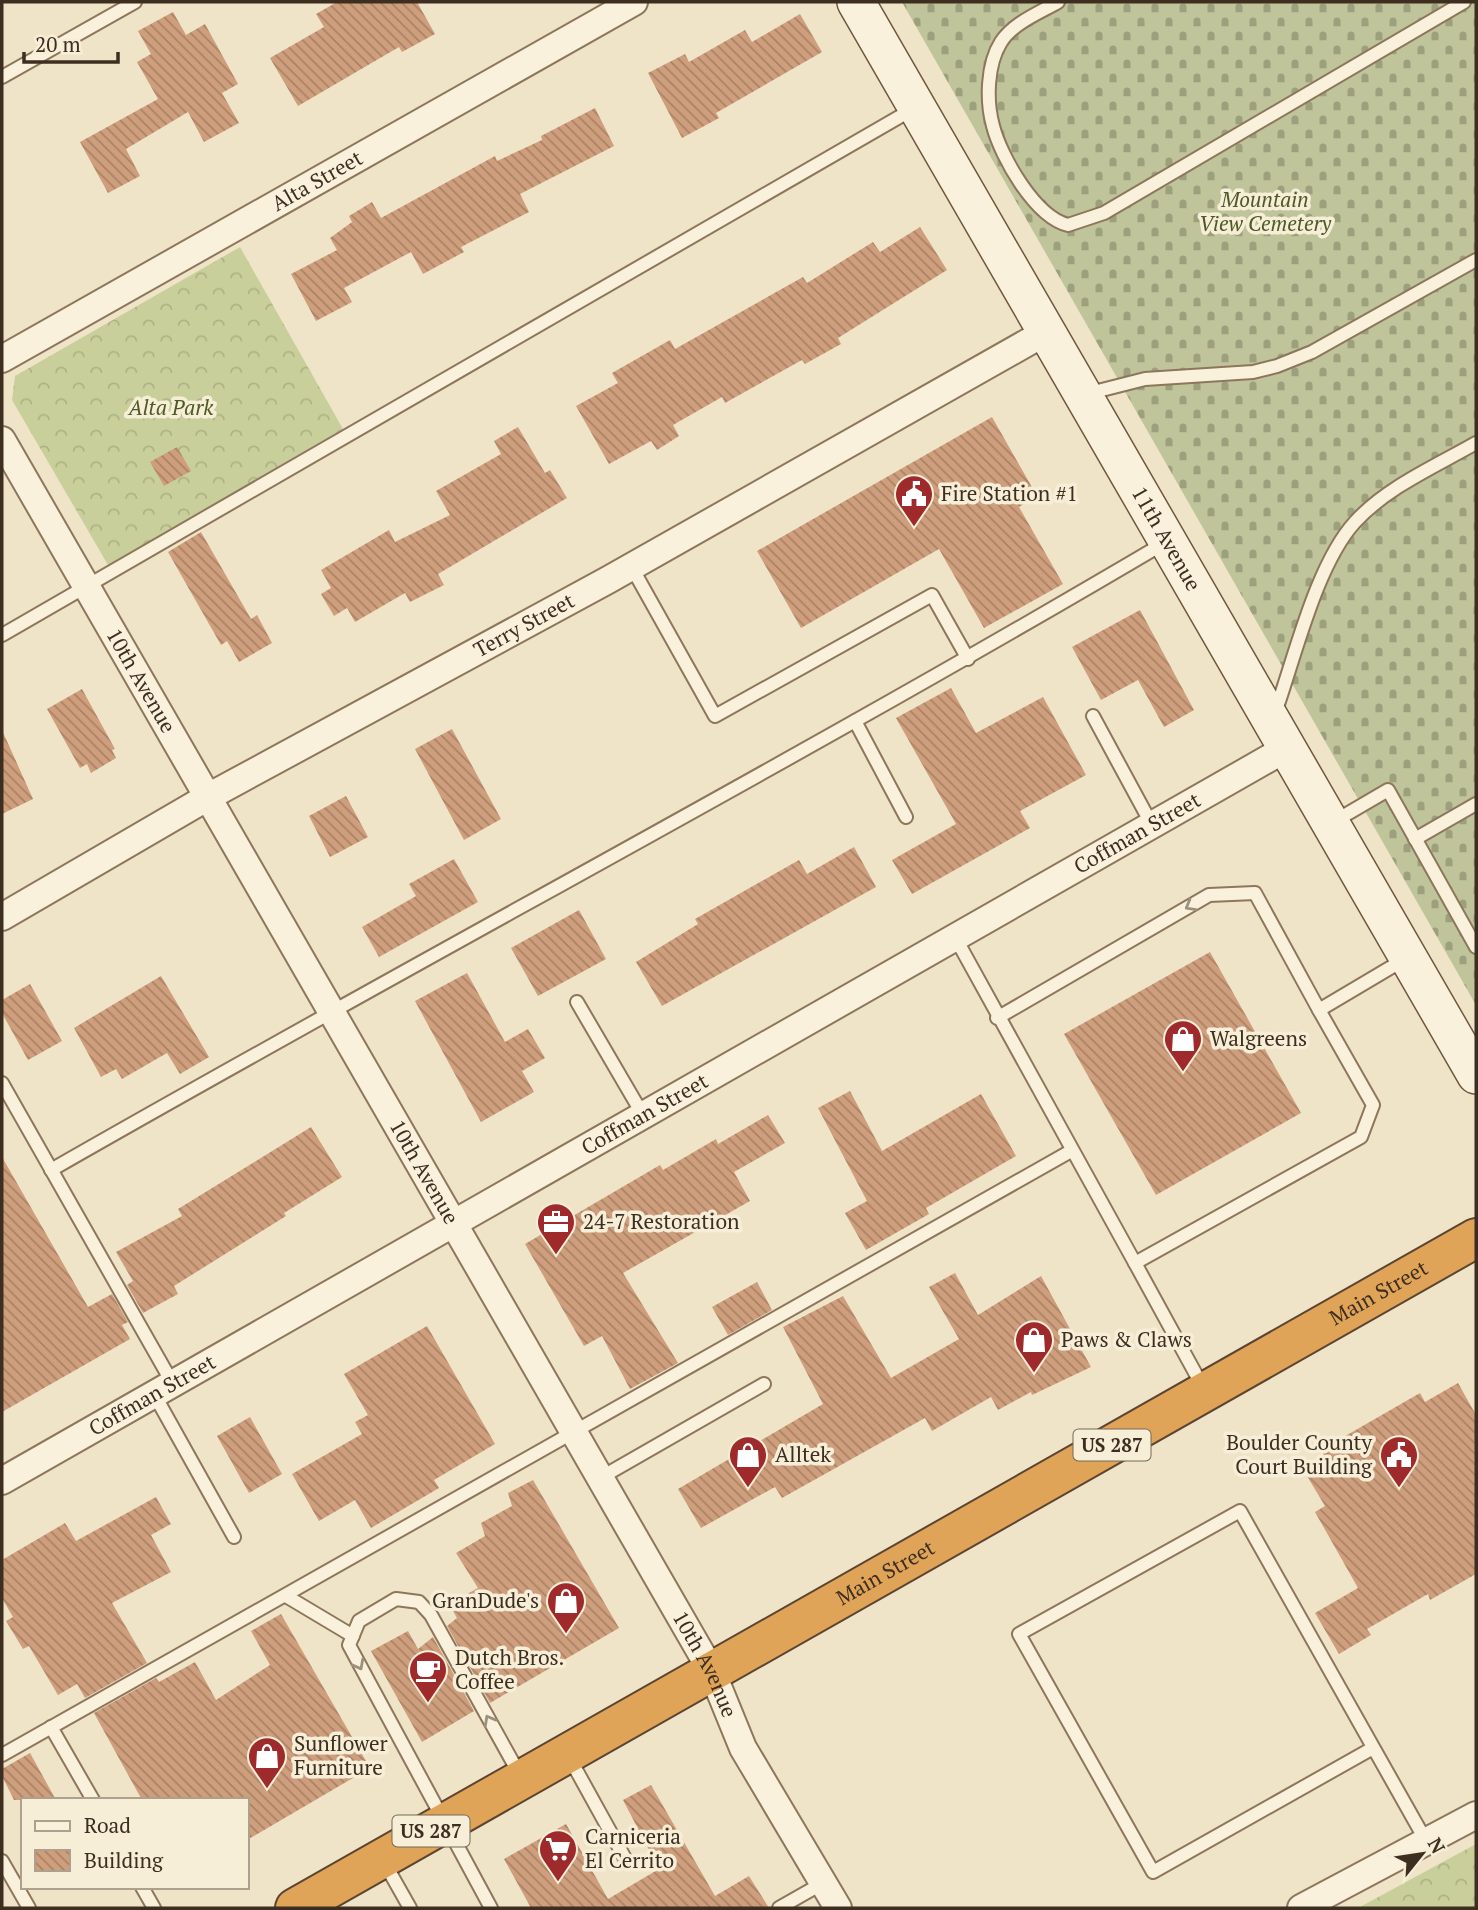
<svg xmlns="http://www.w3.org/2000/svg" width="1478" height="1910" viewBox="0 0 1478 1910" font-family="'PT Serif',serif">
<defs>
<pattern id="forest-crowns" width="20" height="18" patternUnits="userSpaceOnUse" patternTransform="scale(1.75)"><rect width="20" height="18" fill="#c9cf9b"/><path d="M2 6a3 3 0 1 1 6 0M12 15a3 3 0 1 1 6 0" fill="none" stroke="#aeb285"/></pattern>
<pattern id="cemetery-stones" width="16" height="16" patternUnits="userSpaceOnUse" patternTransform="scale(1.75)"><rect width="16" height="16" fill="#bfc49a"/><path d="M2 7V4a2 2 0 0 1 4 0v3zM10 15v-3a2 2 0 0 1 4 0v3z" fill="#9ca07d"/></pattern>
<pattern id="building-back-hatch" width="6" height="6" patternUnits="userSpaceOnUse" patternTransform="scale(1.75)"><rect width="6" height="6" fill="#cf9f7d"/><path d="M-1 5l2 2M0 0l6 6M5-1l2 2" fill="none" stroke="#a98266"/></pattern>
</defs>
<rect width="100%" height="100%" fill="#f0e4c8"/>
<g fill="url(#forest-crowns)">
<path d="M240,247L343,429L108,565L12,400L15,376Z"/>
<path d="M1476,1844V1908H1358Z"/>
</g>
<path fill="url(#cemetery-stones)" d="M902,2H1476V1005Z"/>
<g fill="url(#building-back-hatch)">
<path d="M337,2H417L435,34L402,52L399,47L298,106L270,58L324,27L316,14Z"/>
<path d="M173,12L186,35L205,24L238,84L222,93L239,123L204,142L188,112L126,149L140,176L108,193L80,142L158,99L137,62L151,54L138,31Z"/>
<path d="M800,14L822,52L716,113L719,118L682,138L648,73L685,54L689,62L745,30L752,42Z"/>
<path d="M595,108L614,146L520,194L529,212L461,247L464,252L423,274L411,252L344,288L352,302L316,321L291,274L337,250L330,238L352,222L349,216L372,202L381,218L495,156L497,161L542,140L541,136Z"/>
<path d="M920,227L947,270L838,338L841,344L805,364L802,360L725,403L722,397L673,425L679,436L657,450L651,441L609,464L576,406L618,383L612,373L670,340L675,349L803,277L807,283L873,242L880,252Z"/>
<path d="M992,417L1037,496L1019,507L1063,584L984,628L939,549L801,628L757,551Z"/>
<path d="M518,427L545,473L550,470L567,498L438,574L444,585L410,602L405,593L355,622L347,608L334,616L321,594L331,588L321,570L389,530L395,542L450,515L436,491L501,454L494,441Z"/>
<path d="M177,447L191,471L164,486L150,462Z"/>
<path d="M201,532L251,619L257,615L272,643L239,662L227,641L221,645L168,552Z"/>
<path d="M1140,610L1194,710L1164,727L1138,680L1101,700L1072,647Z"/>
<path d="M951,688L976,733L1043,697L1086,775L1020,811L1030,828L912,894L892,860L956,824L896,718Z"/>
<path d="M82,689L115,749L112,750L116,758L91,773L87,764L80,768L47,709Z"/>
<path d="M452,729L501,819L464,840L415,749Z"/>
<path d="M2,730L33,799L2,814Z"/>
<path d="M346,796L368,837L330,857L309,816Z"/>
<path d="M854,847L876,887L662,1006L636,962L698,924L695,919L799,860L807,874Z"/>
<path d="M454,859L478,902L379,957L362,927L416,896L409,884Z"/>
<path d="M579,910L606,959L538,996L511,948Z"/>
<path d="M1210,952L1301,1113L1156,1195L1064,1034Z"/>
<path d="M467,973L505,1042L528,1029L545,1058L522,1071L534,1092L481,1122L415,1001Z"/>
<path d="M161,976L209,1057L180,1074L167,1053L122,1079L116,1069L101,1077L74,1028Z"/>
<path d="M30,984L62,1041L28,1060L2,1013V1000Z"/>
<path d="M850,1091L882,1151L981,1094L1016,1156L926,1208L929,1214L866,1250L845,1213L867,1201L818,1108Z"/>
<path d="M768,1115L785,1143L734,1172L750,1201L623,1273L678,1363L630,1389L602,1336L584,1346L525,1244L660,1165L663,1170L716,1139L718,1144Z"/>
<path d="M311,1127L342,1177L284,1213L286,1216L174,1286L178,1294L143,1313L127,1285L133,1281L116,1252L182,1216L178,1209Z"/>
<path d="M2,1157L88,1307L112,1294L128,1322L122,1325L130,1339L2,1412Z"/>
<path d="M955,1273L978,1315L1041,1276L1091,1367L1032,1395L1031,1392L998,1410L991,1397L932,1431L925,1418L782,1498L775,1487L701,1528L678,1489L823,1404L783,1327L843,1296L891,1378L959,1339L929,1287Z"/>
<path d="M757,1282L772,1310L728,1335L712,1307Z"/>
<path d="M427,1326L495,1444L434,1480L439,1488L371,1528L355,1500L319,1521L292,1474L362,1434L355,1422L368,1415L344,1374Z"/>
<path d="M1458,1383L1476,1415V1574L1430,1600L1428,1594L1367,1629L1371,1635L1339,1654L1315,1613L1358,1588L1315,1512L1325,1506L1307,1476L1329,1464L1321,1450L1420,1393L1425,1402Z"/>
<path d="M250,1417L282,1474L249,1493L217,1436Z"/>
<path d="M533,1480L619,1628L490,1703L447,1626L457,1618L449,1604L478,1588L456,1553L485,1536L481,1523L512,1506L508,1493Z"/>
<path d="M156,1497L171,1524L151,1535L171,1572L112,1603L147,1663L85,1698L77,1684L58,1695L29,1646L23,1649L6,1621L13,1617L2,1598V1560L65,1523L76,1541Z"/>
<path d="M281,1614L370,1768L247,1840V1800H142L94,1713L156,1678L159,1682L195,1662L216,1700L270,1665L251,1631Z"/>
<path d="M408,1631L418,1649L433,1637L474,1711L422,1742L371,1651Z"/>
<path d="M30,1753L56,1800H14L2,1776V1769Z"/>
<path d="M651,1785L715,1896L749,1876L769,1908H531L504,1859L566,1824L608,1899L659,1869L623,1800Z"/>
</g>
<g fill="none" stroke-linecap="round" stroke-linejoin="round">
<defs>
<g id="lane">
<path d="M1058,2C1039,13 1013,23 1001,42C987,64 986,101 993,126C1001,157 1035,217 1068,225L1104,213L1464,2"/>
<path d="M2,77L135,2"/>
<path d="M1086,394L1145,379L1253,372L1277,366L1312,352L1476,260"/>
<path d="M631,566L715,716L932,595L968,659"/>
<path d="M2,635L913,109"/>
<path d="M1275,713C1295,657 1316,565 1355,522C1387,487 1436,466 1476,443"/>
<path d="M1093,716L1152,825"/>
<path d="M855,721L906,817"/>
<path d="M1335,821L1388,790L1476,947"/>
<path d="M1415,839L1476,804"/>
<path d="M955,937L1135,1263"/>
<path d="M577,1002L643,1115"/>
<path d="M997,1018L1209,895L1255,893L1319,1010L1405,959"/>
<path d="M2,1083L173,1384"/>
<path d="M51,1170C421,958 799,759 1166,542"/>
<path d="M1204,1389L1135,1263L1361,1137L1373,1105L1319,1010"/>
<path d="M154,1394L234,1537"/>
<path d="M600,1478L764,1384"/>
<path d="M286,1596L353,1636"/>
<path d="M51,1727L93,1800"/>
<path d="M1373,1748L1153,1872L1019,1634L1240,1511L1426,1841"/>
<path d="M2,1755L1071,1151"/>
<path d="M569,1757L627,1862"/>
<path d="M2,1861L29,1908"/>
<path d="M384,1862L410,1908"/>
<path d="M142,1887L154,1908"/>
<path d="M491,1908L349,1645L359,1621L396,1599L419,1602L431,1615L521,1777"/>
<path d="M779,1908L823,1883"/>
</g>
<g id="street">
<path id="s1" d="M2,359L634,2"/>
<path id="s2" d="M2,440L712,1672L743,1748L838,1908"/>
<path id="s3" d="M2,917L208,797L608,580L1046,332"/>
<path id="s4" d="M2,1481L1287,748"/>
<path d="M1301,1908L1476,1815"/>
</g>
<g id="secondary">
<path id="s5" d="M856,2L1476,1075"/>
</g>
<g id="highway">
<path id="s6" d="M295,1908L1476,1238"/>
</g>
</defs>
<use href="#lane" stroke="#8d765c" stroke-width="16"/>
<use href="#street" stroke="#8d765c" stroke-width="30"/>
<use href="#secondary" stroke="#6f573f" stroke-width="40"/>
<use href="#highway" stroke="#5b4430" stroke-width="42"/>
<use href="#lane" stroke="#faf1dc" stroke-width="12"/>
<use href="#street" stroke="#faf1dc" stroke-width="26"/>
<use href="#secondary" stroke="#faf1dc" stroke-width="37"/>
<use href="#highway" stroke="#e0a458" stroke-width="38"/>
</g>
<defs><path id="oneway-chevron" d="M-2-3.5L2.5 0L-2 3.5" fill="none" stroke-width="1.6" stroke-linecap="round" stroke-linejoin="round" transform="scale(1.75)"/></defs>
<g stroke="#9c907e">
<use href="#oneway-chevron" transform="translate(1190 906) rotate(150)"/>
<use href="#oneway-chevron" transform="translate(359 1665) rotate(62)"/>
<use href="#oneway-chevron" transform="translate(489 1720) rotate(-119)"/>
</g>
<defs>
<symbol id="civic-pin" viewBox="-11 -11 22 30"><path d="M0 17L-7.5 6A9.5 9.5 0 1 1 7.5 6Z" fill="#9e2a2b" stroke="#f7eed8"/><path d="M-.6-6.5H3V-4.5H.6V-3L4-1V1h2V6H-6V1h2V-1L-.6-3ZM-1.2 2.5V6h2.4V2.5Z" fill="#fff"/></symbol>
<symbol id="shop-pin" viewBox="-11 -11 22 30"><path d="M0 17L-7.5 6A9.5 9.5 0 1 1 7.5 6Z" fill="#9e2a2b" stroke="#f7eed8"/><path d="M-5-2.5h2.3a2.7 3.5 0 0 1 5.4 0H5L5.5 6h-11ZM-1.5-2.5h3a1.5 2.3 0 0 0-3 0Z" fill="#fff"/></symbol>
<symbol id="office-pin" viewBox="-11 -11 22 30"><path d="M0 17L-7.5 6A9.5 9.5 0 1 1 7.5 6Z" fill="#9e2a2b" stroke="#f7eed8"/><path d="M-6-3h4V-5.5h4V-3h4V5H-6ZM-1-4.5V-3h2v-1.5ZM-6 0V1H6V0Z" fill="#fff"/></symbol>
<symbol id="cafe-pin" viewBox="-11 -11 22 30"><path d="M0 17L-7.5 6A9.5 9.5 0 1 1 7.5 6Z" fill="#9e2a2b" stroke="#f7eed8"/><path d="M-5.5-4.5H6V0H3Q3 3.5 0 3.5H-2.5Q-5.5 3.5-5.5 0ZM3-3.2v2h1.7v-2ZM-6 4.5H4V6H-6Z" fill="#fff"/></symbol>
<symbol id="supermarket-pin" viewBox="-11 -11 22 30"><path d="M0 17L-7.5 6A9.5 9.5 0 1 1 7.5 6Z" fill="#9e2a2b" stroke="#f7eed8"/><path d="M-6-5.5h2.5l.6 2H6L4.5 2H-2.5L-4.4-4H-6ZM-1.5 3.2a1.3 1.3 0 1 0 .1 0ZM3 3.2a1.3 1.3 0 1 0 .1 0Z" fill="#fff"/></symbol>
</defs>
<g fill-rule="evenodd">
<use href="#civic-pin" x="892" y="472" width="44" height="60"/>
<use href="#shop-pin" x="1161" y="1017" width="44" height="60"/>
<use href="#office-pin" x="534" y="1200" width="44" height="60"/>
<use href="#shop-pin" x="1012" y="1318" width="44" height="60"/>
<use href="#shop-pin" x="726" y="1433" width="44" height="60"/>
<use href="#civic-pin" x="1377" y="1433" width="44" height="60"/>
<use href="#shop-pin" x="544" y="1579" width="44" height="60"/>
<use href="#cafe-pin" x="406" y="1648" width="44" height="60"/>
<use href="#shop-pin" x="245" y="1734" width="44" height="60"/>
<use href="#supermarket-pin" x="536" y="1827" width="44" height="60"/>
</g>
<g text-anchor="middle" stroke-width="7" stroke-linejoin="round" paint-order="stroke">
<g fill="#f7eed8" stroke="#756857" stroke-width="2">
<rect x="1073.5" y="1429.5" width="77" height="31" rx="5"/>
<rect x="392.5" y="1815.5" width="77" height="31" rx="5"/>
</g>
<g font-size="19" font-weight="bold" fill="#3d2e20">
<text x="1112" y="1452">US 287</text>
<text x="431" y="1838">US 287</text>
</g>
<g font-size="21" fill="#3d2e20" stroke="#f7eed8">
<text dy="7" stroke="none"><textPath href="#s1" startOffset="362">Alta Street</textPath></text>
<text dy="7" stroke="none"><textPath href="#s5" startOffset="620">11th Avenue</textPath></text>
<text dy="7" stroke="none"><textPath href="#s3" startOffset="598">Terry Street</textPath></text>
<text dy="7" stroke="none"><textPath href="#s2" startOffset="278">10th Avenue</textPath></text>
<text dy="7" stroke="none"><textPath href="#s4" startOffset="1307">Coffman Street</textPath></text>
<text dy="7" stroke="none"><textPath href="#s4" startOffset="740">Coffman Street</textPath></text>
<text dy="7" stroke="none"><textPath href="#s2" startOffset="845">10th Avenue</textPath></text>
<text dy="7" stroke="none"><textPath href="#s6" startOffset="1246">Main Street</textPath></text>
<text dy="7" stroke="none"><textPath href="#s4" startOffset="173">Coffman Street</textPath></text>
<text dy="7" stroke="none"><textPath href="#s6" startOffset="679">Main Street</textPath></text>
<text dy="7" stroke="none"><textPath href="#s2" startOffset="1412">10th Avenue</textPath></text>
</g>
<g font-size="21" font-style="italic" fill="#4d5a26" stroke="#f7eed8">
<text x="1265" y="207">Mountain<tspan x="1265" dy="24">View Cemetery</tspan></text>
<text x="171" y="415">Alta Park</text>
</g>
<g font-size="21" fill="#3d2e20" stroke="#f7eed8" text-anchor="start">
<text x="941" y="501">Fire Station #1</text>
<text x="1210" y="1046">Walgreens</text>
<text x="583" y="1229">24-7 Restoration</text>
<text x="1061" y="1347">Paws &amp; Claws</text>
<text x="1372" y="1450" text-anchor="end">Boulder County<tspan x="1372" dy="24">Court Building</tspan></text>
<text x="775" y="1462">Alltek</text>
<text x="539" y="1608" text-anchor="end">GranDude's</text>
<text x="455" y="1665">Dutch Bros.<tspan x="455" dy="24">Coffee</tspan></text>
<text x="294" y="1751">Sunflower<tspan x="294" dy="24">Furniture</tspan></text>
<text x="585" y="1844">Carniceria<tspan x="585" dy="24">El Cerrito</tspan></text>
</g>
</g>
<rect width="1478" height="1910" fill="none" stroke="#3d2e20" stroke-width="7"/>
<rect x="21" y="1798" width="228" height="91" fill="#f7eed8" stroke="#ada18e" stroke-width="2"/>
<rect x="35" y="1821" width="35" height="10" fill="#faf1dc" stroke="#ada18e" stroke-width="2"/>
<text x="84" y="1833" font-size="21" fill="#3d2e20">Road</text>
<rect x="35" y="1850" width="35" height="21" fill="url(#building-back-hatch)" stroke="#ada18e" stroke-width="2"/>
<text x="84" y="1868" font-size="21" fill="#3d2e20">Building</text>
<g transform="translate(1422 1854) rotate(60)" stroke="#f7eed8" stroke-width="5" paint-order="stroke">
<path d="M0-5L12 26L0 18L-12 26Z" fill="#3d2e20"/>
<text y="-10" font-size="19" font-weight="bold" text-anchor="middle" fill="#3d2e20">N</text>
</g>
<path d="M24 52v10h94v-10" fill="none" stroke="#3d2e20" stroke-width="3.5"/>
<text x="35" y="52" font-size="21" fill="#3d2e20" stroke="#f7eed8" stroke-width="5" paint-order="stroke">20 m</text>
</svg>
